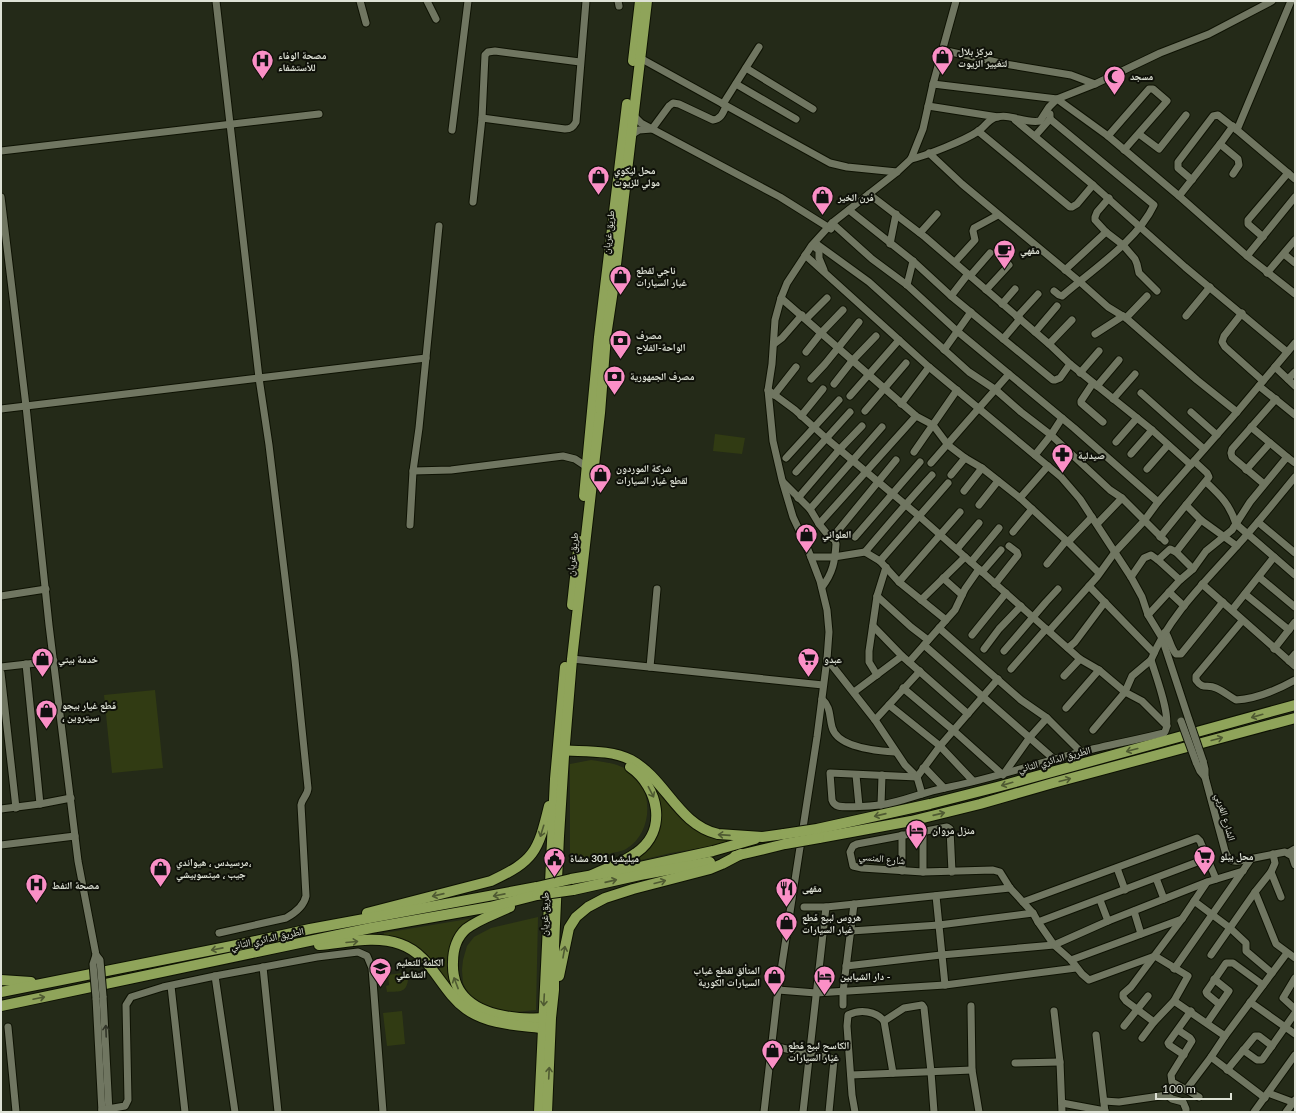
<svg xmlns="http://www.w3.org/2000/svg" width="1296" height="1113" viewBox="0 0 1296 1113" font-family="Lato,'Noto Naskh Arabic',sans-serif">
<rect width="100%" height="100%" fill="#242a18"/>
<g fill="#313b13">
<path d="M715,434L745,438L742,454L713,451Z"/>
<path d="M155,690L163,768L112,773L104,695Z"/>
<path d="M591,760C603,762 618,763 629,771C633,774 639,779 641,784C653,805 648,836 626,849C621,852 614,852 609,854C596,857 583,860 570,863V764Z"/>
<path d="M647,777L681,816L745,839L718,845L671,853L624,864L657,829Z"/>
<path d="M486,916L475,921L449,954L447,963L449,979L457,996L419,950L382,938L384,933Z"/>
<path d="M538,917L536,1010L507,1013L488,1009L468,994L463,983L462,970L463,960L467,946L474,937L491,928Z"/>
<path d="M402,973L408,980C406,994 398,991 387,992L386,986L389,985L388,975Z"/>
<path d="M402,1011L405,1044L387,1046L383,1013Z"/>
</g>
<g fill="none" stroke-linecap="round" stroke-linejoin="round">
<defs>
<g id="minor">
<path d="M216,1L259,378L269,445L295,660L308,788C308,795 302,798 301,805L306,896C304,906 295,913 286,918L219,933"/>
<path d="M360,1L366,23"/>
<path d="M427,1L436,19"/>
<path d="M618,1L619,6"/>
<path d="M942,50L1005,64L1071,75L1095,84"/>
<path d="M640,58L830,163L847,167L897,172"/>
<path d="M746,68L813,109"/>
<path d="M736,84L796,119"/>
<path d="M933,84L1057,99L1108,136L1179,196L1247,256L1295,294"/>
<path d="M723,104L759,47"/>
<path d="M928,106L998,117"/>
<path d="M633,115L641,123L780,197L831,229"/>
<path d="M482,118L565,129C571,129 573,127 576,122L586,1"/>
<path d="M1050,119L1154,205C1137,241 1092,270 1062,296L1059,295L1054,291"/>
<path d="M1015,120L1093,185L1185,267L1287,352"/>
<path d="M452,130L468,1"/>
<path d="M1237,130L1291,1"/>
<path d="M978,131L1070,207H1072L1077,204L1093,185"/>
<path d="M1139,134L1159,149L1186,115"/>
<path d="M631,135L639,130L652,129L669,106L673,103L679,104L713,120C721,119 723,113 726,106"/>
<path d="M1035,136L1050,119V114"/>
<path d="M1108,136L1149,89H1153L1167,101L1124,150"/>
<path d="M1220,144L1238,159L1239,165L1233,174"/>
<path d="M1,151L319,114"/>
<path d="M929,153L962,184L1080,282L1108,307L1126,318L1197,380L1237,412"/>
<path d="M911,159C926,156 965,140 977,132C984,128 987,121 994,118C1009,112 1024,124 1040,121L1049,107L1057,99L1095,84L1160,53L1209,34L1272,1"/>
<path d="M1192,180L1178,168V162L1213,116L1218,115L1237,130L1295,179"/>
<path d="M869,194L925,237L1049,344L1070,364L1152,430L1191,465"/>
<path d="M1179,196L1220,144L1233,126"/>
<path d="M1,197L26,406L49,625L78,861L96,955"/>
<path d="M1109,198L1097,212L1095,217V220L1106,232L1123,245L1135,259L1137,264L1139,273L1157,291"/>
<path d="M473,202L482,118L485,55L488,52L495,51L580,62"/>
<path d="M849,210L913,261L951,296L1053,380H1055L1060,378L1070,364"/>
<path d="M832,223L872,259L907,285L957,331L1074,428L1158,502"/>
<path d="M920,233L937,214"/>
<path d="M1263,237L1248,224V220L1288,173"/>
<path d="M890,244L896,214"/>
<path d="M818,245L869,282L969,372L996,390L1021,412L1051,435L1110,490L1122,498L1165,541"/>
<path d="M816,248L819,250V258L824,270"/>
<path d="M1284,254L1295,263"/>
<path d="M805,255L929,367L1061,477L1080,499L1131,577L1142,597L1148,615L1162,638L1189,720"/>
<path d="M1247,256L1295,197"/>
<path d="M955,262L975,240L973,231L974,228L998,215"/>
<path d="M1065,270L1106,232"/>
<path d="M1267,273L1295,240"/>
<path d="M970,276L990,253"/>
<path d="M907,285L913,261"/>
<path d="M986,290L1009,265"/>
<path d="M951,296L968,274"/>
<path d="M781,298L916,416L933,425L948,445L965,458L982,468L1020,498L1068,542L1099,573"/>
<path d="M1002,304L1015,289"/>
<path d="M1242,313L1224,336L1222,342L1225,347L1263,381"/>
<path d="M1186,316L1210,287"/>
<path d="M1017,317L1038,294"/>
<path d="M1126,318L1147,296"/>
<path d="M806,319L827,298"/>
<path d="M1035,332L1057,306"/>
<path d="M1095,334L1123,316"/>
<path d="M1003,339L1020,319"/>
<path d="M774,344L782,338L802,315"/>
<path d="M1049,344L1072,320"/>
<path d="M944,350L971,312"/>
<path d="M806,352L821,333L843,310"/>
<path d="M1275,367L1295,386"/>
<path d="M1080,373L1099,351"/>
<path d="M811,379L825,364L859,322"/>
<path d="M1288,379L1295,372"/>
<path d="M1093,383L1081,401V403L1103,422"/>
<path d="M834,384L852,361L876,336"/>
<path d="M1097,386L1119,360"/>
<path d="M1259,386L1295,415"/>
<path d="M768,390L795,410L827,439L919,516L1080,659L1099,670L1125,692L1093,730"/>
<path d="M1141,393L1204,449"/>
<path d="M774,395L796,367"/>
<path d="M850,396L899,340"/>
<path d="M1113,399L1135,374"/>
<path d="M901,404L929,367"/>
<path d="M979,408L1009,374"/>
<path d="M1,409L426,358"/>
<path d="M865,411L906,363"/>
<path d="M1191,412L1217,435"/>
<path d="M801,416L823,389"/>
<path d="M1251,427L1287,457"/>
<path d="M1116,442L1137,418"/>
<path d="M914,452L957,390"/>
<path d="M1131,454L1152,430"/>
<path d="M1035,455L1051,435L1062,418"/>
<path d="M786,458L839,400"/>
<path d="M931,463L979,408"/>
<path d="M1147,469L1168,445"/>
<path d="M1246,470L1270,443"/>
<path d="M413,471L451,470L563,456L575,459L590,469"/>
<path d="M796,472L850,412"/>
<path d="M951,475L965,458"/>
<path d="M783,482L810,509L819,524L828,535L835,540L836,544C835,561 833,573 822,587"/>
<path d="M1206,482C1221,496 1230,505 1236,524L1295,575"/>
<path d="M1264,484L1232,457L1231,453L1232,449L1276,399"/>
<path d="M964,491L982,468"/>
<path d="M798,498L839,450L862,426"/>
<path d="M1020,498L1048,466"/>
<path d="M979,505L998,481"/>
<path d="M1186,505L1209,477L1207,473L1194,461"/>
<path d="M810,509L882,427"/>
<path d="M1258,522L1295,553"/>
<path d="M819,524L916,416"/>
<path d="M1097,524L1122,498"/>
<path d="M410,525L413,471L419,428L439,226"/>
<path d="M1013,532L1032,509"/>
<path d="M855,537L920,462"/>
<path d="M1160,537L1186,505L1201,520L1237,546"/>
<path d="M832,538L896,460"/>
<path d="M1068,542L1092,517"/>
<path d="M957,549L979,523"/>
<path d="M865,552C887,526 909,500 932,475"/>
<path d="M1176,552L1201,520"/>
<path d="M811,557H834L865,552L880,561L899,582L946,620"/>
<path d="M1158,560L1180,580"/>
<path d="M880,561L948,483"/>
<path d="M971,562L999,528"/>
<path d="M1047,564L1066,541"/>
<path d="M982,572L1001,550"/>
<path d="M1131,577L1144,558L1151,555L1158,560L1170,549L1176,552L1193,569"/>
<path d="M1259,577L1295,607"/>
<path d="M943,578L962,595"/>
<path d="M899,582L960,512"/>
<path d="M995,584L1018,555L1017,552L1009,546"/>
<path d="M1202,584L1295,666"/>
<path d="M1089,586L1154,653"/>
<path d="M1169,592L1184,606"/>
<path d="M1245,594L1289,630"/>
<path d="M1,596L46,589"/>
<path d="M877,596L911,627L928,640"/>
<path d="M921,600L965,557"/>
<path d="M1232,610L1274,557"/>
<path d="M1148,615L1180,580L1193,569L1206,551L1232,530L1250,502L1287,457L1295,463"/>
<path d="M1242,621L1196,676V680C1203,690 1207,684 1216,688C1223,691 1229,696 1236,700C1257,699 1277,690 1295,680"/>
<path d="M873,626L902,656L968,714"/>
<path d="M939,628L1021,700L1047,718L1081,752"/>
<path d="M1049,631L1097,577L1115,552L1144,521L1158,502L1237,412L1295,343"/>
<path d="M1165,632C1170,639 1170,647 1176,654H1181L1223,602"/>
<path d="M972,635L1006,593"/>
<path d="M924,645L1055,760"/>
<path d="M1068,648L1075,642L1105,602"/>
<path d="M984,649L999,629L1021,606"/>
<path d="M1274,649L1295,622"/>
<path d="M1004,651L1046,602L1058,589"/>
<path d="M572,659L823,685"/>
<path d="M827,659L875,720L905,765L917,777L922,794"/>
<path d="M1151,660L1132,676L1125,692L1142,701L1167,726"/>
<path d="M1289,661L1295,654"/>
<path d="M909,662L955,610L965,589L979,569"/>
<path d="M26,664L40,804"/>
<path d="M1,667L54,661"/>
<path d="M650,667L657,589"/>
<path d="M1011,669L1046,629"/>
<path d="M1,673L16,808"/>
<path d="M877,675L869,662V651L877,596L886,567"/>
<path d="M1064,676L1080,659"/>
<path d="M998,679L940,746L917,777L830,773L832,800C833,803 834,805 838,806C846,808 871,806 880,805C903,802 923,792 945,788C991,779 1035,764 1081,752C1108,745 1136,740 1164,733C1174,722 1155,674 1151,660C1169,616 1205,582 1236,547C1257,524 1276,500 1295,477"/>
<path d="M903,688L953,730L1003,775L1030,737L1047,718"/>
<path d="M854,692L902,656"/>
<path d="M822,699C831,707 829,716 832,727C837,748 878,751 895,752"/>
<path d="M889,705L940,746L973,781"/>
<path d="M1066,708L1099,670"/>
<path d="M875,720L920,671"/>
<path d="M1203,761L1205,769V777L1225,851C1228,858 1230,862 1239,861L1285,852L1292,856L1295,865"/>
<path d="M1196,762L1200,771L1205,777"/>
<path d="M923,768H925L944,788"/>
<path d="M856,775L859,806"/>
<path d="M881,805L882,775"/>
<path d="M1,809L40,804L71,798"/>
<path d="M923,832V872"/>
<path d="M1,845L75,836"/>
<path d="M1288,853L1295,849"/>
<path d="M1117,868L1125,890"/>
<path d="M902,871V835"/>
<path d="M952,872L950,829L947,827L857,844L853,846L850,852L853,866L862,868L923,872L993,870L1000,872L1010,888L1033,913L1038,922L1054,945L1071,960L1082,974L1089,980L1155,956L1188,976L1174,1001L1154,1022L1142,1038"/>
<path d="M1271,872L1281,897"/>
<path d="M1156,878L1164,899"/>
<path d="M1255,892L1276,944L1295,958"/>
<path d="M936,896L945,985"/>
<path d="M1100,900L1108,921"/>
<path d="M1194,901L1230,928L1246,943V951L1272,973"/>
<path d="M1023,902L1197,838L1200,841L1216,879"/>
<path d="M804,907H826L1010,888"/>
<path d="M1134,911L1141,934"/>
<path d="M1038,922L1208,858"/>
<path d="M851,931L939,925L1033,913"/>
<path d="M1211,955L1255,892L1271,872L1275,863L1273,854"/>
<path d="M1071,960L1182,919"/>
<path d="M846,966L941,955L1054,945L1108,921L1207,882"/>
<path d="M263,967L278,1112"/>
<path d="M1174,969L1251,859"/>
<path d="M215,976L235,1112"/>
<path d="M1295,978L1283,998L1295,1009"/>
<path d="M171,986L185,1112"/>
<path d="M778,990L816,993L945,985L1076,968"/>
<path d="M103,996L109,1112"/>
<path d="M96,998L102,1112"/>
<path d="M1174,1001L1225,1036"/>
<path d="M1250,1002L1295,1034"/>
<path d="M1219,1004L1207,994L1206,992L1226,963H1233L1263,985"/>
<path d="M843,1005V992L854,904"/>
<path d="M971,1006L972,1070L979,1112"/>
<path d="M1054,1011L1060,1062L1062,1112"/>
<path d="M884,1021L904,1008L922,1005L924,1008L931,1072L934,1112"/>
<path d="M1154,1022L1126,1001L1123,997V994L1131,987L1182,919L1207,882L1243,871"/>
<path d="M1207,1023L1229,991L1214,979"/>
<path d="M1124,1026L1148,996"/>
<path d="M8,1027L16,1112"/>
<path d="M1178,1030L1190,1038L1192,1041L1171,1075L1172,1082L1199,1097"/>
<path d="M1096,1035L1105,1112"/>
<path d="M772,1046L830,1058L834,1060L829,1112"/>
<path d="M1243,1050L1257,1060H1262L1295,1013"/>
<path d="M1184,1055L1169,1045L1168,1043L1191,1011"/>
<path d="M1211,1057L1265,1098"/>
<path d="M1015,1063L1060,1062"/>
<path d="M1227,1070L1255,1036H1259L1272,1046"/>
<path d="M851,1075L972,1070"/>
<path d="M1186,1090L1211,1057L1225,1036L1287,953"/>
<path d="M1268,1093L1295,1103"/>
<path d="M1104,1101L1119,1102L1167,1095L1172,1099L1183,1102L1186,1109V1112"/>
<path d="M1062,1103L1105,1111"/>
<path d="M102,1110L125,1106L128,1100L126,1005L131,997L163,987L215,976L317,957L358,952L367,956L372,968L383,1112"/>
<path d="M764,1112L778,990L817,737L827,659L829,632L827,610L820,581L807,547L793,517L782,480L773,441L768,390L772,364L775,320L781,298L787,283L812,245L832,223L897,172L911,159L923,129L933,84L956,1"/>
<path d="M803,1112L826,907"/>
<path d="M855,1112L852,1095L847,1026L848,1015C860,1009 876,1011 884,1021L893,1073"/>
<path d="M1254,1112L1295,1055"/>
<path d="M1286,1112L1295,1100"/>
</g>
<g id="highway">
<path d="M633,61L640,1"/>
<path d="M584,496L599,337L627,104"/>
<path d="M572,605L579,541"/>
<path d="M559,750C582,752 610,749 631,760C666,779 678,825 718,834L762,837L784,834"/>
<path d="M817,829L930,804L997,787L1295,705"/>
<path d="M819,838L911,821L980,804L1053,783L1295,718"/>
<path d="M735,856L785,844"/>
<path d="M592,875C606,868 623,863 636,853C668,831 659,787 630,767"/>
<path d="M571,879L640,867L713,851L755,839"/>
<path d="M573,890L640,875L710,862"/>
<path d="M510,907C495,914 479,919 466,929C457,937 453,950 453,962C451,1002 485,1015 519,1018C529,1019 539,1018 549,1018"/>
<path d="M367,913L491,881C534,861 538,852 549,806"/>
<path d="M319,945C345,943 375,935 400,944C432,955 440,990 466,1009C490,1026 521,1025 548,1029"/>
<path d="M559,976L569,928L576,917L588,907L605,898L633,889L710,869L722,864L741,854"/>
<path d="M1,980L31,982"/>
<path d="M1,992L242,944L310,929L537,887"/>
<path d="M1,1006L371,928L490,907L537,895"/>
<path d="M539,1112L555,779L565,667"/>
<path d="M547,1112L551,1018L554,990V946L559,836L564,756L572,659L600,413L606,336L613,290L647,1"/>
</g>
</defs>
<use href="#minor" stroke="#0e1203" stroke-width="9"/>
<use href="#highway" stroke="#0e1203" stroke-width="12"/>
<use href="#minor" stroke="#707661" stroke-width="7"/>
<use href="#highway" stroke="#8fa45a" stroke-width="10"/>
<defs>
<g id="minor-bridge">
<path d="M1189,720L1203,761"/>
<path d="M1181,721L1196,762"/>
<path d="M96,955L93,964L96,998"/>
<path d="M96,955L100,960L103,996"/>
</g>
<g id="highway-bridge">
<path d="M784,834L817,829"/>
<path d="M785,844L819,838"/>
<path d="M537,887L571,879"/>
<path d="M537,895L573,890"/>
</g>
</defs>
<use href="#minor-bridge" stroke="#0e1203" stroke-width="9" stroke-linecap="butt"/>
<use href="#highway-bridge" stroke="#0e1203" stroke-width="12" stroke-linecap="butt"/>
<use href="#minor-bridge" stroke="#707661" stroke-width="7"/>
<use href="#highway-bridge" stroke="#8fa45a" stroke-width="10"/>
</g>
<defs><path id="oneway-shaft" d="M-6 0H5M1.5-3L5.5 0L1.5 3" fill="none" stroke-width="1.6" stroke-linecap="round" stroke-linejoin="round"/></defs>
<g stroke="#4f5a32">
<use href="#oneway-shaft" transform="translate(1257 716) rotate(164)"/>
<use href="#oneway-shaft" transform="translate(1217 739) rotate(-15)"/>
<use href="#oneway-shaft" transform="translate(1132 750) rotate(165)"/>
<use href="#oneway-shaft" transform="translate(1065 780) rotate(-15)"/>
<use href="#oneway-shaft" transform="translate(1007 784) rotate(164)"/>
<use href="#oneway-shaft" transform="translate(651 792) rotate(63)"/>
<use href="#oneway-shaft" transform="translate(939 814) rotate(-13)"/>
<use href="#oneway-shaft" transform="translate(880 815) rotate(167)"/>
<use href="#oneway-shaft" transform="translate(542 831) rotate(107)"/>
<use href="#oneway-shaft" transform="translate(724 835) rotate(-176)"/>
<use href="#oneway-shaft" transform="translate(611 881) rotate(-13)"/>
<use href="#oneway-shaft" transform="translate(660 882) rotate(-15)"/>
<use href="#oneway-shaft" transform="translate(438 895) rotate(167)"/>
<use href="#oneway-shaft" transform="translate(499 895) rotate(169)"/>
<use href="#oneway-shaft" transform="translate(352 942) rotate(-5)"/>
<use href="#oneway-shaft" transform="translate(217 949) rotate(169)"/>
<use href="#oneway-shaft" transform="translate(564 952) rotate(-80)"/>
<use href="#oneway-shaft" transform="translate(456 983) rotate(-111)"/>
<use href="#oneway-shaft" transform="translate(39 998) rotate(-12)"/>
<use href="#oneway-shaft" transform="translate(544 1000) rotate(93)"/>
<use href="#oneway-shaft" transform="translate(549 1073) rotate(-87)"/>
</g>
<use stroke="#313428" href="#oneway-shaft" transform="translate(106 1031) rotate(-92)"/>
<defs>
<symbol id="shop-pin" viewBox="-11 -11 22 30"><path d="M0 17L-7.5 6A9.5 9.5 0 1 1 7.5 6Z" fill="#fa8fc6" stroke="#0f1109"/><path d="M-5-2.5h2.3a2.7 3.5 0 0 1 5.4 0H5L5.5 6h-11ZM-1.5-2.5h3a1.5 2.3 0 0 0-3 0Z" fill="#111"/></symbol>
<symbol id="hospital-pin" viewBox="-11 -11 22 30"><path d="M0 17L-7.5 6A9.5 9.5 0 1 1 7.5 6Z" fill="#fa8fc6" stroke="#0f1109"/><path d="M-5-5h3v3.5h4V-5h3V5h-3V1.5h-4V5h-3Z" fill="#111"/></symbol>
<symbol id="mosque-pin" viewBox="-11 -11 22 30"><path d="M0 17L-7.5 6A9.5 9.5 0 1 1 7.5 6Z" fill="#fa8fc6" stroke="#0f1109"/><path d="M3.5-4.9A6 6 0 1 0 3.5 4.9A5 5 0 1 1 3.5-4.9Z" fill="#111"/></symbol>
<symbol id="cafe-pin" viewBox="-11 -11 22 30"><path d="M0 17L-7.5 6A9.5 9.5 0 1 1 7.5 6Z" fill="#fa8fc6" stroke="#0f1109"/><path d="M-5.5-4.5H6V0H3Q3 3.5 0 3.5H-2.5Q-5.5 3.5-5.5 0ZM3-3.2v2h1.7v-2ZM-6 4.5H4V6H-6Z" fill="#111"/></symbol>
<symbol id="bank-pin" viewBox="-11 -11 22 30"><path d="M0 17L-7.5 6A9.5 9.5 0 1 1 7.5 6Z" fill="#fa8fc6" stroke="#0f1109"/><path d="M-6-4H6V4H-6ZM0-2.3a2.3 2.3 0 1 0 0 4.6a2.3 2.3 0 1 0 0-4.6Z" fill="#111"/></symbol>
<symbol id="pharmacy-pin" viewBox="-11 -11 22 30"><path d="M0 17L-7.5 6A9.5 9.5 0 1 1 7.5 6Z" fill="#fa8fc6" stroke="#0f1109"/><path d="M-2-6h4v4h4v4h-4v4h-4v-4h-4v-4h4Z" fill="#111"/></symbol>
<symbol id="supermarket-pin" viewBox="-11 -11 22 30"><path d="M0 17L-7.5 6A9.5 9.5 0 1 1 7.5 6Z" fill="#fa8fc6" stroke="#0f1109"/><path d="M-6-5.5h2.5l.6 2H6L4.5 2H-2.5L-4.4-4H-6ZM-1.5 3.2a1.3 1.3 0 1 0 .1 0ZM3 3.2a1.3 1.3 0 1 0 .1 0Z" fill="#111"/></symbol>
<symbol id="hotel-pin" viewBox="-11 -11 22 30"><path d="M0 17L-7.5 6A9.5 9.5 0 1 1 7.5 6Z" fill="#fa8fc6" stroke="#0f1109"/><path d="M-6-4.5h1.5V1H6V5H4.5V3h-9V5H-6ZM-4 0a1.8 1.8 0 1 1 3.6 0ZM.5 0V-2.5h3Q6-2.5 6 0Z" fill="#111"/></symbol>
<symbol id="civic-pin" viewBox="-11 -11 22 30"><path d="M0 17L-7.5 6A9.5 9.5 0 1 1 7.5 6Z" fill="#fa8fc6" stroke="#0f1109"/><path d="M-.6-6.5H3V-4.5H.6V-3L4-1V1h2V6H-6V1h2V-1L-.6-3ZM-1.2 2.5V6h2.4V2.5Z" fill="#111"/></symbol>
<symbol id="restaurant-pin" viewBox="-11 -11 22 30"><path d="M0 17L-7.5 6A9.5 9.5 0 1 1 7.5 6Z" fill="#fa8fc6" stroke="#0f1109"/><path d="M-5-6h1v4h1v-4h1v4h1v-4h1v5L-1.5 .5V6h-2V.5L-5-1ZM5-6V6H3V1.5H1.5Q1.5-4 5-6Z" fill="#111"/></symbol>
<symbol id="school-pin" viewBox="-11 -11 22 30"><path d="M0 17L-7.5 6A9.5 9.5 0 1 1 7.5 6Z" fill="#fa8fc6" stroke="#0f1109"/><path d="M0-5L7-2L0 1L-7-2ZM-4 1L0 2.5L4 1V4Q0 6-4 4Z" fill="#111"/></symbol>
</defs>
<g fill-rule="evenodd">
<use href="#shop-pin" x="930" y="44" width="25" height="34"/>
<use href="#hospital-pin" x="250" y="48" width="25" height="34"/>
<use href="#mosque-pin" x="1102" y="64" width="25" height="34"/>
<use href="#shop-pin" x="586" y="164" width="25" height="34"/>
<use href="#shop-pin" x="810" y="184" width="25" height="34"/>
<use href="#cafe-pin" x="992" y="238" width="25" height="34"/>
<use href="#shop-pin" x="608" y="264" width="25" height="34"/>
<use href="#bank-pin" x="608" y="328" width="25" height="34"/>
<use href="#bank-pin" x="602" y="364" width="25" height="34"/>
<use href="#pharmacy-pin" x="1050" y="442" width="25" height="34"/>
<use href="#shop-pin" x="588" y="462" width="25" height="34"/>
<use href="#shop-pin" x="794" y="522" width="25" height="34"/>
<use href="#shop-pin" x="30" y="646" width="25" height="34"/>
<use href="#supermarket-pin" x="796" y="646" width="25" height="34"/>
<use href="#shop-pin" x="34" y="698" width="25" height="34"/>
<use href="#hotel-pin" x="904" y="818" width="25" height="34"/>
<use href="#supermarket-pin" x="1192" y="844" width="25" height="34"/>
<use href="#civic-pin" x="542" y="846" width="25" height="34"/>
<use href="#shop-pin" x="148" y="856" width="25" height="34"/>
<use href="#hospital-pin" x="24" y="872" width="25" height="34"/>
<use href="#restaurant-pin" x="774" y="876" width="25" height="34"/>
<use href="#shop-pin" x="774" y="910" width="25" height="34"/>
<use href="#school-pin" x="368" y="956" width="25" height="34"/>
<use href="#shop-pin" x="762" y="964" width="25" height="34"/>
<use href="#hotel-pin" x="812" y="964" width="25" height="34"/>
<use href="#shop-pin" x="760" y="1038" width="25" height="34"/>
</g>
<g text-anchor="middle" stroke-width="4" stroke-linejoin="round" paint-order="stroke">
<g font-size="10" font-weight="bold" fill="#dee2d6" stroke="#0f1109" text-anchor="start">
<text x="958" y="55">مركز بلال<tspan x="958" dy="12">لتغيير الزيوت</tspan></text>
<text x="278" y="59">مصحة الوفاء<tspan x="278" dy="12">للأستشفاء</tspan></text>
<text x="1130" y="80">مسجد</text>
<text x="614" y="174">محل ليكوي<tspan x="614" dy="12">مولي للزيوت</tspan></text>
<text x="838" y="201">فرن الخير</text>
<text x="1020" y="254">مقهي</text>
<text x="636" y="274">ناجي لقطع<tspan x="636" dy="12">غيار السيارات</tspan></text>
<text x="636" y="339">مصرف<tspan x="636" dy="12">الواحة-الفلاح</tspan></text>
<text x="630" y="380">مصرف الجمهورية</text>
<text x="1078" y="459">صيدلية</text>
<text x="616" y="472">شركة الموردون<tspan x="616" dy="12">لقطع غيار السيارات</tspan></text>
<text x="822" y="538">العلواني</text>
<text x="58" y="663">خدمة بيتي</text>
<text x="824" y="663">عبدو</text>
<text x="62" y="709">قطع غيار بيجو<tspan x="62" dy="12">، سيتروين</tspan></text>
<text x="932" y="834">منزل مروان</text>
<text x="1220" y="860">محل بيلو</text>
<text x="570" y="862">ميليشيا 301 مشاة</text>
<text x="176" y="866">مرسيدس ، هيواندي،<tspan x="176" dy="12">جيب ، ميتسوبيشي</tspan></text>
<text x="52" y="889">مصحة النفط</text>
<text x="802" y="892">مقهى</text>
<text x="802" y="921">هروس لبيع قطع<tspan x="802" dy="12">غيار السيارات</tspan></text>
<text x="396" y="966">الكلمة للتعليم<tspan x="396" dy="12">التفاعلي</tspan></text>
<text x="760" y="974" text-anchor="end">المتألق لقطع غياب<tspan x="760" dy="12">السيارات الكورية</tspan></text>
<text x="840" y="980">دار الشيابين -</text>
<text x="788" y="1049">الكاسح لبيع قطع<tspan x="788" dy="12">غيار السيارات</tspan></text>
</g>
<g font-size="10" fill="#dee2d6" stroke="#0f1109">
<text transform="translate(608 232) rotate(-83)" y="4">طريق غريان</text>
<text transform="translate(572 554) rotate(-84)" y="4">طريق غريان</text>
<text transform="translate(1054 759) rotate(-15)" y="4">الطريق الدائري الثاني</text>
<text transform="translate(1226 817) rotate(74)" y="4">الشارع الغربي</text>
<text transform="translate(882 858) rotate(6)" y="4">شارع المنسي</text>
<text transform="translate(544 914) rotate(-88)" y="4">طريق غريان</text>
<text transform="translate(267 938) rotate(-12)" y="4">الطريق الدائري الثاني</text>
</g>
</g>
<rect width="1296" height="1113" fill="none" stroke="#dee2d6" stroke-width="4"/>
<path d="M1156 1093v6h75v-6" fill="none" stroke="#dee2d6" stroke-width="2"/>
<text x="1162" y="1093" font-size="12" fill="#dee2d6" stroke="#0f1109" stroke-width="3" paint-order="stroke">100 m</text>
</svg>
